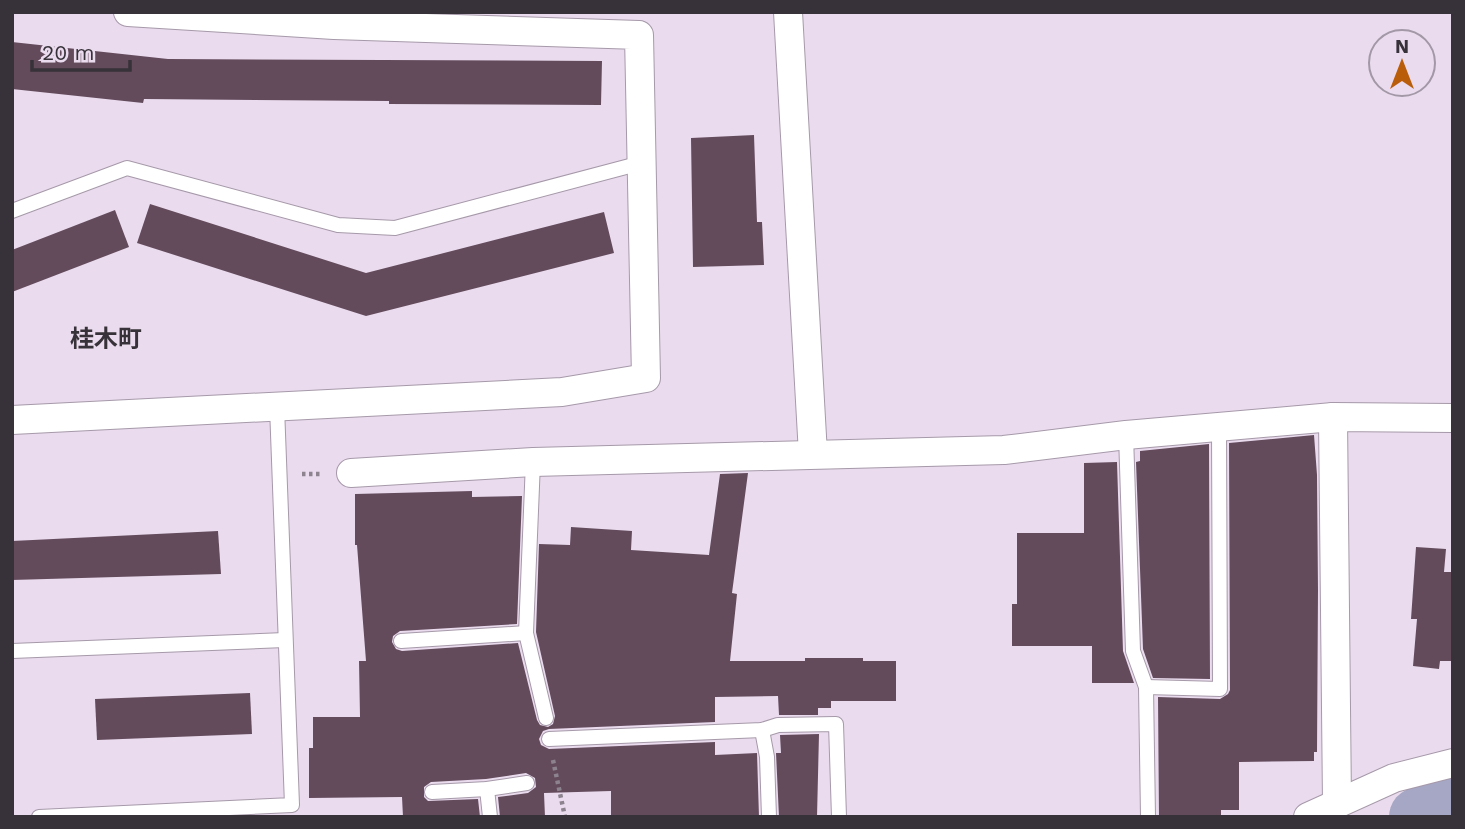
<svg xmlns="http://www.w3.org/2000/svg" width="1465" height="829" viewBox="0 0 1465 829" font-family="'Work Sans','Noto Sans JP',sans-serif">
<rect width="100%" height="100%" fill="#eadcee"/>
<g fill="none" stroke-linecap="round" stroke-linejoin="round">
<path stroke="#a5a7c4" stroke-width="60" d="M1419,817L1453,800"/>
</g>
<g fill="#634b5c">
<path d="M12,42L168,59L602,61L601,105L389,104V101L144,99L143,103L12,89Z"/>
<path d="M754,135L757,222H762L764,265L693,267L691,138Z"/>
<path d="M150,204L366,273L604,212L614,253L366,316L137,243Z"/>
<path d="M115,210L129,247L12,292V250Z"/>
<path d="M1314,435L1317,475L1318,590L1317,752H1314V761L1239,762V810H1221V817H1159L1158,697L1220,699L1228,694L1230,690L1229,443Z"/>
<path d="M1209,444L1210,679L1153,678L1143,649L1136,462L1140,461V451Z"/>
<path d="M1117,462L1123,651L1134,683H1092V646H1012V604H1017V533H1084V463Z"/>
<path d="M748,473L732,593L737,594L730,661H805V658H863V661H896V701H831V708H818V715H779L778,696L715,697V722L549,729L543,731L539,739L541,745L549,749L715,742V755L757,753L759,817H611V791L544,793L545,817H500L498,797L528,793L536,787L535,778L526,773L486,779L431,782L424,787V797L428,801L478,799L480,817H403L402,797L309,798V748H313V717H360L359,661H366L357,545H355V494L472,491V497L522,496L517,624L400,631L393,636L392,642L396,649L402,651L518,643L537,720L540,725L548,727L553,724L555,716L536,632L539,544L570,545L571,527L632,531L631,550L709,555L720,474Z"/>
<path d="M218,531L221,574L12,580V541Z"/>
<path d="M1416,547L1446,549L1444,572H1453V661H1440L1439,669L1413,666L1417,619H1411Z"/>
<path d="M250,693L252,734L97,740L95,699Z"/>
<path d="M819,734L817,817H779L776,753H781L780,735Z"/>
</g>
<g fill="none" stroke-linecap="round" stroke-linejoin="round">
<defs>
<g id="service">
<path d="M12,211L127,168L338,225L395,228L641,163"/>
<path d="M1126,435L1133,651L1146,687L1148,817"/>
<path d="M533,462L526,633L546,718"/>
<path d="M401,641L526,633"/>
<path d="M12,651L285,640"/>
<path d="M1146,687L1220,689L1219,426"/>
<path d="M762,730L767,757L769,817"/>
<path d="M549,739L762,730L778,725L836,724L839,817"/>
<path d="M487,789L490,817"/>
<path d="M432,792L487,789L527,783"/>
<path d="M39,817L292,805L277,407"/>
</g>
<g id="minor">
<path d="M788,12L813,454"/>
<path d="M1333,417L1337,804"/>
<path d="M12,420L562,392L646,378L639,35L334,25L128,12"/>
<path d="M351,473L533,462L1004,450L1126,435L1333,417L1453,418"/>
<path d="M1308,817L1394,778L1453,763"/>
</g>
</defs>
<use href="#service" stroke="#a699a9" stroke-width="16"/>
<use href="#minor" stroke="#a699a9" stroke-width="30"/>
<g stroke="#8c838f" stroke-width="4.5" stroke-dasharray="3.5 3.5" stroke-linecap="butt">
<path d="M302,474H322"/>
<path d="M553,760L565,817"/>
</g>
<use href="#service" stroke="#fff" stroke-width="14"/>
<use href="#minor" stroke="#fff" stroke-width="28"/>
</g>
<g text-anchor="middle" stroke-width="7" stroke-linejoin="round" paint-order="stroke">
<g font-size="24" font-weight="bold" fill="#373239" stroke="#eadcee">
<text x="106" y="347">桂木町</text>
</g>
</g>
<rect width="1465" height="829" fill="none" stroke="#373239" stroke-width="28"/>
<g transform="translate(1402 63)"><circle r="33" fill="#eadcee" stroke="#a298a6" stroke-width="2"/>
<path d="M0-5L12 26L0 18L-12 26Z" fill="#ba5d0b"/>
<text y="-10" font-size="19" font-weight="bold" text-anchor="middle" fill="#373239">N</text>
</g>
<path d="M32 60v10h98v-10" fill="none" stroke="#373239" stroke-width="3.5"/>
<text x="42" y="60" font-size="21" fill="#373239" stroke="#eadcee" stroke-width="5" paint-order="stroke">20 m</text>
</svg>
